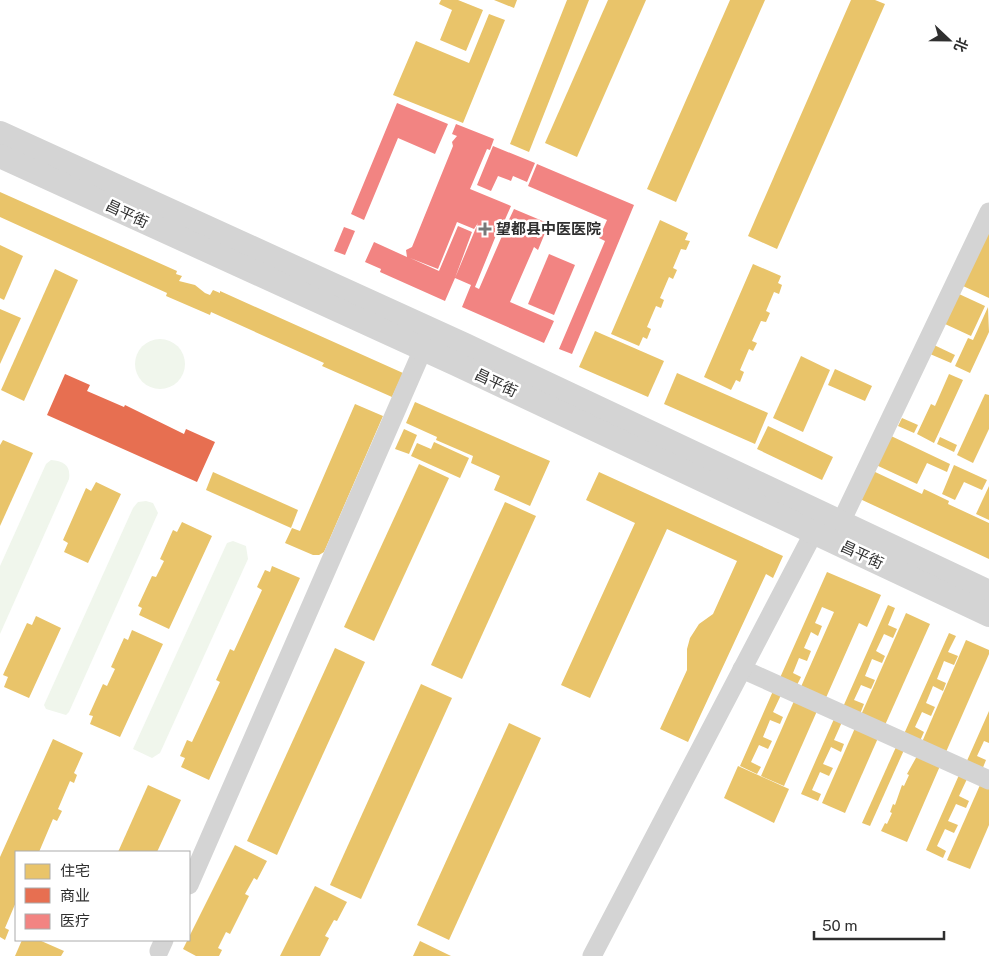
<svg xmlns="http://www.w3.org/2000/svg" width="989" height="956" viewBox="0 0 989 956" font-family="'Public Sans','Noto Sans SC',sans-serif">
<rect width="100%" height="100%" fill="#fff"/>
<g fill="#f0f6ec">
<circle cx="160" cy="364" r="25"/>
<path d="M51,460C64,461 71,466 69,479L0,634V566L46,464Z"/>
<path d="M146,501L153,503L158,513L69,712L66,715L46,709L44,705L133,508L138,502Z"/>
<path d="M233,541L246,546L248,559L160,753L152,758L133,749L227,543Z"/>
</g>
<g fill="#e9c46a">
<path d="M441,0H458L483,10L466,51L440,40L452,10L439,4Z"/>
<path d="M494,0H517L514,8Z"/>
<path d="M567,0H589L529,152L510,144Z"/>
<path d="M608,0H646L577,157L545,143Z"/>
<path d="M730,0H765L676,202L647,189Z"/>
<path d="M851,0H875L885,4L777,249L748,236Z"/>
<path d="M489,14L505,20L463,123L393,95L416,41L469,63Z"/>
<path d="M0,192L177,271L176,274L182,276L179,281L195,285L205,293L210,295L213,290L220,293V291L403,373L392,397L322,366L324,363L211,312L210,315L166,296L167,293L0,217Z"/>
<path d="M660,220L688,233L685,240L690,241L686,250L681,249L673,268L677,270L673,279L669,277L660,298L664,300L661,308L656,306L647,327L651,329L647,339L643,337L639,346L611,334Z"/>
<path d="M989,231V298L963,286Z"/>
<path d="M0,245L23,256L4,300L0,298Z"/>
<path d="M753,264L781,276L778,283L782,285L779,294L774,292L766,311L770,313L766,322L761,321L752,341L757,343L753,351L749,349L740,370L744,372L740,382L736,380L731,390L704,377Z"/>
<path d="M55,269L78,280L24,401L1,390Z"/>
<path d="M959,294L985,306L971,336L945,324Z"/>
<path d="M988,307L989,332L970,373L955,366L968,338L973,340Z"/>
<path d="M0,309L21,318L0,364Z"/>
<path d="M595,331L664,361L648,397L579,367Z"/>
<path d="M934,345L955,355L951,363L930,354Z"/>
<path d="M801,356L830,370L803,432L773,418Z"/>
<path d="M835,369L872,386L865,401L828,385Z"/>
<path d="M677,373L768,413L755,444L664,404Z"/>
<path d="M949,374L963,380L934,443L917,434L931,404L935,406Z"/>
<path d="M985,394L989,395V429L973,463L957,455Z"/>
<path d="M415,402L550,461L530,506L494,490L500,476L471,463L473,456L436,440L437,437L406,423Z"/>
<path d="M355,404L383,416L324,552L319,555H313L285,543L292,528L300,531Z"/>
<path d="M902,418L918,425L914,433L898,426Z"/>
<path d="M768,426L833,457L822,480L757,449Z"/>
<path d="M404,429L417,435L409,454L395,449Z"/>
<path d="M889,435L950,464L947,472L927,463L917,484L876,465Z"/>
<path d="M940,437L957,445L954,452L937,444Z"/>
<path d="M3,440L33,453L0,526V445Z"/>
<path d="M434,442L469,458L460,478L411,456L417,443L431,449Z"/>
<path d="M419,464L449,478L374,641L344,627Z"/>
<path d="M954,465L987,480L982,490L964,482L955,500L942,494Z"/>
<path d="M873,471L922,494L924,489L949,501L948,504L989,523V559L860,499Z"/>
<path d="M213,472L298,510L291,528L206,490Z"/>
<path d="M599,472L783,556L773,578L766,574L688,742L660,729L687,670V649L690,638L699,624L713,614L737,561L667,529L590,698L561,685L635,523L586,500Z"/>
<path d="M96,482L121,494L88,563L64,552L68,543L63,540L86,488L91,491Z"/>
<path d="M989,486V520L976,514Z"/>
<path d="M505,502L536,516L462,679L431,665Z"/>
<path d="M182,522L212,536L169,629L139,615L142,608L138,606L152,576L156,577L164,561L160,559L173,530L177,532Z"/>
<path d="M272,566L300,578L209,780L181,767L185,758L180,756L187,740L192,742L220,682L216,680L230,649L234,651L262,590L257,587L265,570L270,572Z"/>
<path d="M827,572L881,595L867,627L859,623L825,700L800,689L834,612L822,607L815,623L822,626L818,636L811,632L804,648L811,651L807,661L799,658L793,673L801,677L796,687L779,680Z"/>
<path d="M888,605L895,608L888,625L897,629L893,638L884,634L876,651L885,656L882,663L872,659L865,676L875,680L871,689L861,685L854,700L864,704L860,714L843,707Z"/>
<path d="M906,613L930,624L885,725L861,715Z"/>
<path d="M36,616L61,628L29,698L4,687L8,677L3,675L27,623L32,625Z"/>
<path d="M132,630L163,644L120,737L90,724L93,716L89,715L103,684L107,686L115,669L111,667L124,638L128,640Z"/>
<path d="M949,633L956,636L948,652L958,656L954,665L944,661L937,679L946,683L943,691L933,686L926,703L935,707L931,716L922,712L915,727L924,732L920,741L904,734Z"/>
<path d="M966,640L989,650V654L946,752L922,742Z"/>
<path d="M335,648L365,662L277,855L247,841Z"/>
<path d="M421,684L452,698L361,899L330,885Z"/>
<path d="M773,691L781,695L773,712L783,717L780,724L770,720L763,737L772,741L768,749L759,745L751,762L761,767L757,774L740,766Z"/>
<path d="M794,701L817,711L784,786L761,776Z"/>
<path d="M989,711V743L984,741L977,756L986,760L982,770L966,763Z"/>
<path d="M834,719L842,722L834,740L844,744L841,752L831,747L823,764L833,768L829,776L820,772L812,790L821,794L818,801L801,794Z"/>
<path d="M509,723L541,738L449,940L417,925Z"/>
<path d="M855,728L878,738L845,813L822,803Z"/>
<path d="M53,739L83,753L74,773L77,775L74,783L70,781L58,809L62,811L57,821L53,819L39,852H16V902L5,928L9,930L5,940L0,937V857Z"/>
<path d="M896,747L904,750L870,826L862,823Z"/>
<path d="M917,756L940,766L907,842L881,831L885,823L887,824L892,813L890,812L893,804L895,805L902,785L904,786L909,775L907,774Z"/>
<path d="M738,766L789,789L774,823L724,798Z"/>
<path d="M959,775L967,779L959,796L969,801L966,808L956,804L948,821L958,825L954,833L945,829L937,846L946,851L943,858L926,850Z"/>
<path d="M148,785L181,800L157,852H118Z"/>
<path d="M980,785L989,789V825L970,869L947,860Z"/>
<path d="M235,845L267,861L257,880L254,878L245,894L249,896L230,934L226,932L218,948L222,950L219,956H196L183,949Z"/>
<path d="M315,886L347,902L337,921L334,920L325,936L329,938L320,956H280Z"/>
<path d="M22,940H39L64,951L61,956H15Z"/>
<path d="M420,941L451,956H413Z"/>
</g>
<path fill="#e76f51" d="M65,374L90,385L87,391L124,407L125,405L184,434L186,429L215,442L197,482L47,415Z"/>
<g fill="#f28482" fill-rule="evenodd">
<path d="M397,103L448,124L435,154L398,138L364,220L351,214Z"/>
<path d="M456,124L494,139L490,150L487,149L470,189L511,206L503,224L506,226L514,209L545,222L541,231L545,233L538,250L534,247L510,302L554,321L544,343L462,307L471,285L455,278L445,301L380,272L381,269L365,262L374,242L407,257L406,250L412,247L453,146L452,142L457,136L452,134ZM457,222L474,229L478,223L455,278L472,232L458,226L439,271L410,258L438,269ZM497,233L502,236L479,289L475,287Z"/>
<path d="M493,146L535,163L527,182L513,176L511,181L498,176L491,191L477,185Z"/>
<path d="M537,164L634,205L572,354L559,349L605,241L599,238L607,220L528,186Z"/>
<path d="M344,227L355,231L345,255L334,251Z"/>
<path d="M549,254L575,265L554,315L528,304Z"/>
</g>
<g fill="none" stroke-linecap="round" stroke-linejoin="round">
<g stroke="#d4d4d4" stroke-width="19">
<path d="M841,522L989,212"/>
<path d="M742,669L989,780"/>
<path d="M189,885L423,349"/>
<path d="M159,951L164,940"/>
<path d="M592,956L814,532"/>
</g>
<g stroke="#d4d4d4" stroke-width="24">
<path d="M0,133L465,345L989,592"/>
<path d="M0,156L456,364L989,615"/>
</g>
</g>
<path fill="#787878" stroke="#fff" stroke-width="2" d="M482.5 221.5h5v5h5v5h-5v5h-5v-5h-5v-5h5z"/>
<g text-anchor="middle" stroke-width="5" stroke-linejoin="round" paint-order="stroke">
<g font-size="15" fill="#2f2f2f" stroke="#fff">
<text transform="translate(127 214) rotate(25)" y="5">昌平街</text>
<text transform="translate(496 383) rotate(25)" y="5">昌平街</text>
<text transform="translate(862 555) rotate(25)" y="5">昌平街</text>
</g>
<g font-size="15" font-weight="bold" fill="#2f2f2f" stroke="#fff" text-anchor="start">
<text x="496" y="234">望都县中医医院</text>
</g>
</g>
<rect x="15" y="851" width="175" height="90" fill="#ffffff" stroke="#acacac"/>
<rect x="25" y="864" width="25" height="15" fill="#e9c46a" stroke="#acacac"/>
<text x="60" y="876" font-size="15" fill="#2f2f2f">住宅</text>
<rect x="25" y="888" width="25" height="15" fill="#e76f51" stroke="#acacac"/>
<text x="60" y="901" font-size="15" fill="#2f2f2f">商业</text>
<rect x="25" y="914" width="25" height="15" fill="#f28482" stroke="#acacac"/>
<text x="60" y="926" font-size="15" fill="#2f2f2f">医疗</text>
<g transform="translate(949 40) rotate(112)" stroke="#ffffff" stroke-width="4" paint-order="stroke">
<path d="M0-4L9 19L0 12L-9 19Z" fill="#2f2f2f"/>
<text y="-8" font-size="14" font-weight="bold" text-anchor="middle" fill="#2f2f2f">北</text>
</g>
<path d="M814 931v8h130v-8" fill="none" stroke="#2f2f2f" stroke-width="2.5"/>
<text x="822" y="931" font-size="15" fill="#2f2f2f" stroke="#ffffff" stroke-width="4" paint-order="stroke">50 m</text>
</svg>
